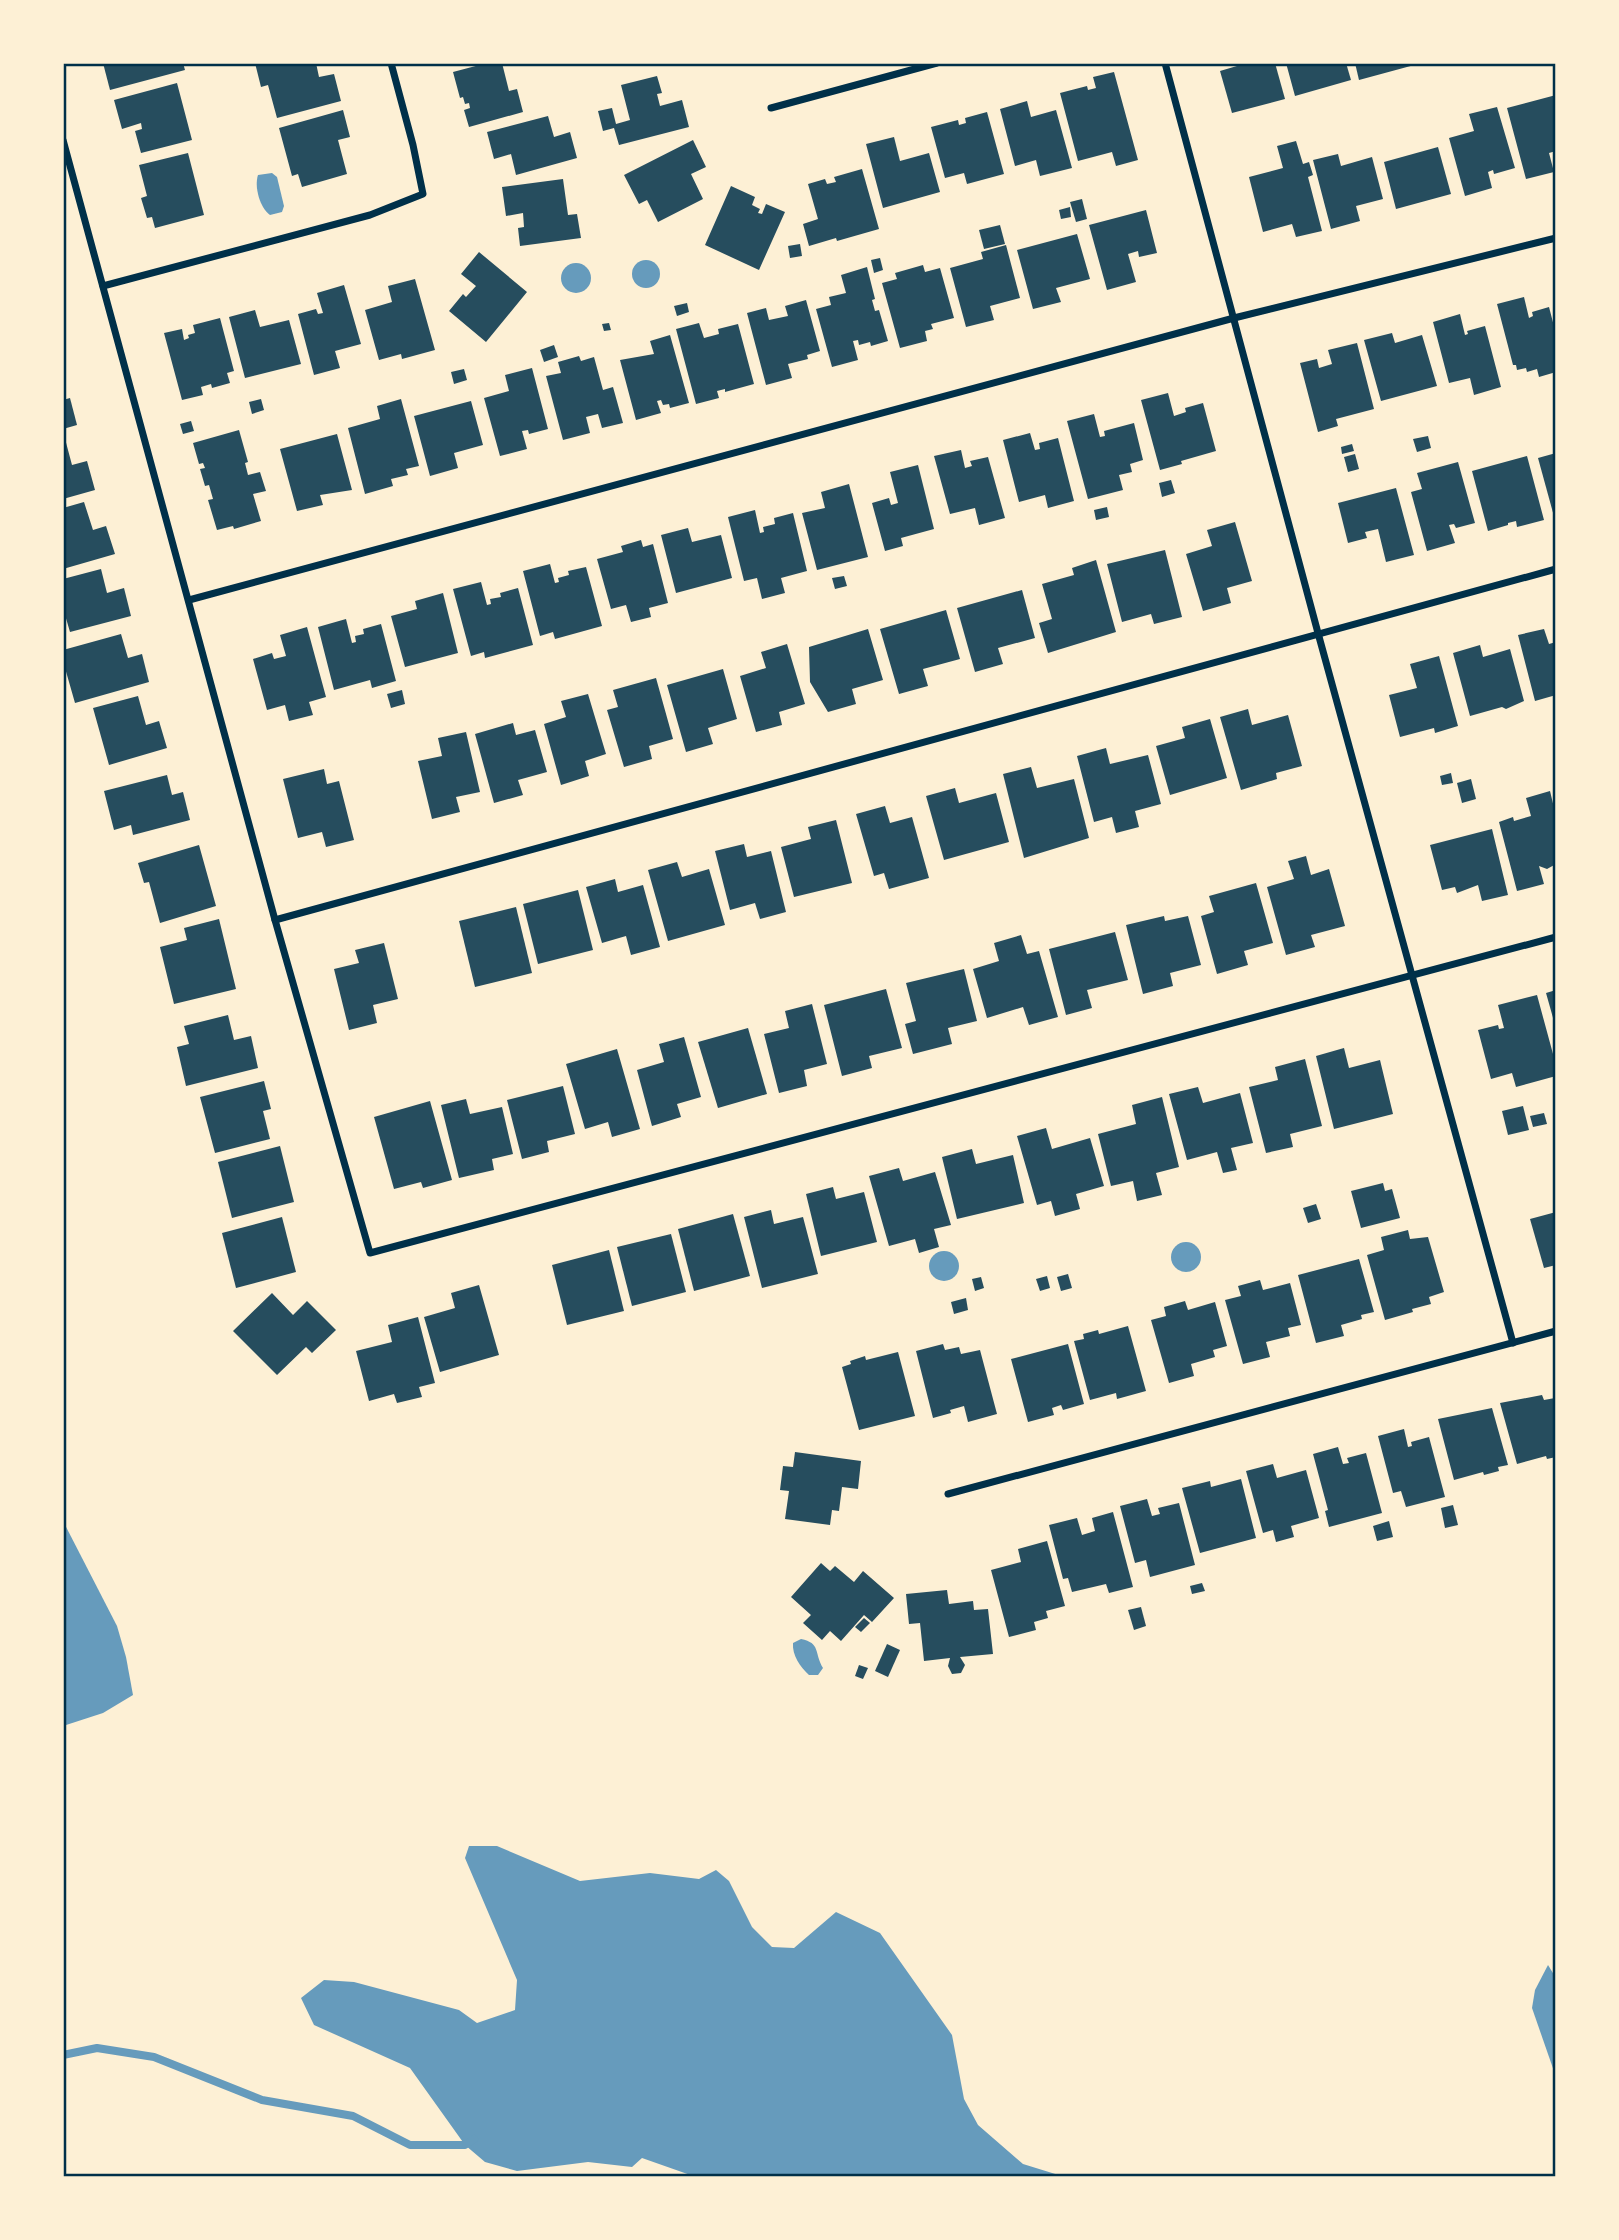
<svg xmlns="http://www.w3.org/2000/svg" width="1619" height="2240" viewBox="0 0 1619 2240" font-family="'Open Sans',sans-serif">
<rect width="100%" height="100%" fill="#fdf0d5"/>
<g fill="#669bbc">
<path d="M272,173L277,177L284,206L282,212L270,215C260,208 254,187 258,175Z"/>
<circle cx="646" cy="274" r="14"/>
<circle cx="576" cy="278" r="15"/>
<circle cx="1186" cy="1257" r="15"/>
<circle cx="944" cy="1266" r="15"/>
<path d="M63,1521L117,1626L126,1657L133,1695L103,1713L63,1726Z"/>
<path d="M801,1639C821,1643 814,1653 823,1668L818,1675H809C800,1667 792,1655 793,1643Z"/>
<path d="M469,1846H497L580,1881L650,1873L699,1879L716,1870L729,1881L752,1927L772,1947L794,1948L836,1912L880,1933L952,2035L964,2099L978,2125L1023,2164L1065,2177H696L642,2158L632,2167L588,2162L517,2171L485,2162L465,2145L410,2068L314,2025L301,1998L324,1980L354,1982L459,2010L477,2023L515,2010L517,1980L465,1858Z"/>
<path d="M1548,1965L1556,1978V2077L1532,2008L1535,1990Z"/>
</g>
<g fill="none" stroke-linecap="round" stroke-linejoin="round">
<path stroke="#669bbc" stroke-width="8" d="M63,2055L97,2048L154,2057L262,2100L353,2116L410,2145H465L474,2139"/>
</g>
<g fill="#264d5e">
<path d="M103,63H183L185,70L110,90Z"/>
<path d="M255,63H316L319,77L334,74L341,101L277,118L268,85L261,87Z"/>
<path d="M487,63H502L509,91L517,89L523,112L469,127L464,110L470,108L469,103L465,104L463,97L460,98L453,72Z"/>
<path d="M1247,63H1275L1285,99L1232,113L1220,71Z"/>
<path d="M1286,63H1346L1351,80L1295,96Z"/>
<path d="M1355,63H1418V64L1359,80Z"/>
<path d="M1114,72L1138,160L1116,166L1112,152L1078,161L1060,93L1087,86L1088,90L1096,88L1093,77Z"/>
<path d="M657,76L662,93L657,94L660,106L682,100L689,127L619,145L614,128L603,131L598,111L612,108L616,124L630,120L621,85Z"/>
<path d="M177,83L192,140L141,153L135,131L142,129L141,123L122,129L114,100Z"/>
<path d="M1556,95V151L1549,153L1554,172L1526,179L1507,108Z"/>
<path d="M1027,101L1031,117L1056,110L1072,168L1040,176L1036,160L1015,166L1000,109Z"/>
<path d="M1497,107L1515,168L1494,174L1493,170L1488,172L1492,188L1465,196L1449,138L1474,131L1469,114Z"/>
<path d="M343,110L350,137L338,140L347,174L302,187L298,174L292,176L279,128Z"/>
<path d="M987,112L1004,174L967,184L964,173L945,178L931,127L958,120L959,125L966,123L965,118Z"/>
<path d="M548,116L554,137L570,132L577,158L516,175L511,154L494,159L487,132Z"/>
<path d="M894,137L900,161L929,153L940,192L883,208L866,144Z"/>
<path d="M693,140L706,167L691,174L703,199L658,222L647,200L639,204L624,175Z"/>
<path d="M1296,141L1303,164L1309,162L1313,175L1308,177L1322,231L1296,237L1292,224L1263,232L1249,177L1283,168L1277,146Z"/>
<path d="M1438,147L1451,194L1396,209L1384,162Z"/>
<path d="M188,153L204,215L155,228L152,217L147,218L141,198L147,196L139,165Z"/>
<path d="M1338,154L1341,166L1372,157L1383,199L1356,206L1360,221L1331,229L1313,160Z"/>
<path d="M862,169L879,229L837,241L836,238L809,246L803,224L818,219L808,184L825,179L827,184L836,182L834,177Z"/>
<path d="M563,179L568,215L577,214L581,238L520,246L518,228L524,227L523,213L506,216L502,187Z"/>
<path d="M731,186L755,197L752,205L760,209L758,213L762,214L766,204L785,212L759,270L705,245Z"/>
<path d="M1082,199L1087,219L1076,222L1070,202Z"/>
<path d="M1070,207L1071,217L1061,219L1059,210Z"/>
<path d="M1146,210L1157,253L1139,257L1138,251L1128,254L1136,282L1107,290L1089,225Z"/>
<path d="M1000,225L1005,244L984,249L979,230Z"/>
<path d="M1077,234L1090,279L1056,288L1061,302L1033,309L1017,250Z"/>
<path d="M800,244L802,256L790,258L788,246Z"/>
<path d="M1006,245L1020,298L990,306L994,320L966,327L950,268L983,259L981,252Z"/>
<path d="M479,252L527,292L486,342L449,311L463,294L466,297L476,286L461,274Z"/>
<path d="M880,258L883,270L874,273L871,260Z"/>
<path d="M923,265L925,272L940,268L954,318L931,324L933,329L925,331L927,341L900,348L882,283L897,279L895,273Z"/>
<path d="M867,267L875,299L872,300L875,311L879,310L888,341L871,346L870,342L859,345L858,340L853,341L858,360L832,367L816,309L831,305L829,297L846,293L841,275Z"/>
<path d="M415,279L435,350L402,359L401,354L379,360L365,310L392,302L388,286Z"/>
<path d="M344,285L361,344L335,351L340,368L314,375L298,314L316,309L318,314L323,313L317,293Z"/>
<path d="M1524,297L1529,318L1533,316L1532,312L1549,307L1556,334V372L1539,377L1537,369L1527,372L1526,368L1517,370L1516,365H1513L1497,304Z"/>
<path d="M806,300L820,351L807,355L808,359L788,364L792,378L766,385L747,313L766,308L769,320L788,316L785,306Z"/>
<path d="M687,303L689,312L677,316L674,306Z"/>
<path d="M255,310L260,327L289,320L301,364L245,378L229,317Z"/>
<path d="M1460,314L1465,335L1468,334L1467,331L1485,326L1501,387L1474,395L1470,378L1449,383L1433,322Z"/>
<path d="M220,318L234,371L227,373L230,383L212,388L211,384L201,387L203,395L182,400L164,333L182,329L184,340L189,338L188,335L195,333L193,325Z"/>
<path d="M609,323L611,330L604,331L602,324Z"/>
<path d="M699,323L704,338L719,334L718,329L738,324L754,384L725,392V389L717,391L719,398L696,404L676,329Z"/>
<path d="M1392,333L1395,343L1422,335L1437,386L1381,401L1364,340Z"/>
<path d="M670,335L689,403L670,408L669,404L663,405L661,400L657,401L661,413L636,420L620,360L654,354L650,341Z"/>
<path d="M1357,343L1374,409L1336,419L1338,426L1318,432L1300,363L1317,359L1319,368L1332,364L1328,350Z"/>
<path d="M554,345L558,357L544,362L540,350Z"/>
<path d="M579,356L581,361L594,357L603,390L613,387L623,423L602,428L598,414L586,417L590,433L563,440L546,376L561,373L558,362Z"/>
<path d="M532,368L548,429L529,434L528,430L522,431L527,449L500,456L484,398L509,391L505,375Z"/>
<path d="M464,369L467,380L454,384L451,372Z"/>
<path d="M1168,393L1174,416L1186,412L1185,408L1203,403L1216,451L1181,461L1182,464L1160,470L1141,400Z"/>
<path d="M70,398L77,425L63,429V400Z"/>
<path d="M261,399L264,410L252,414L249,402Z"/>
<path d="M401,399L419,466L406,469L408,475L391,479L393,486L365,494L348,428L380,419L377,406Z"/>
<path d="M471,401L483,445L454,453L458,468L430,476L414,416Z"/>
<path d="M1094,414L1100,437L1105,436L1104,431L1134,423L1143,460L1130,464L1132,472L1119,475L1123,490L1088,499L1067,421Z"/>
<path d="M191,421L194,431L183,434L180,424Z"/>
<path d="M239,430L248,462L245,463L248,475L260,472L266,491L253,494L261,521L234,529L233,526L217,530L208,500L213,499L209,485L205,486L200,469L205,468L203,463L199,464L193,443Z"/>
<path d="M1030,433L1035,450L1040,449L1039,443L1058,438L1074,501L1048,508L1045,495L1019,502L1003,440Z"/>
<path d="M337,434L352,490L320,495L323,505L297,511L280,449Z"/>
<path d="M64,435L72,465L87,461L95,490L63,499Z"/>
<path d="M1428,436L1431,448L1417,452L1413,439Z"/>
<path d="M1352,444L1354,451L1342,454L1341,447Z"/>
<path d="M961,450L965,468L972,466L970,461L988,457L1005,518L979,525L975,508L950,514L934,456Z"/>
<path d="M1556,453V520H1555L1538,458Z"/>
<path d="M1355,454L1359,469L1348,472L1344,457Z"/>
<path d="M1527,456L1544,520L1517,527L1516,521L1508,523V525L1488,531L1472,471Z"/>
<path d="M1458,462L1475,523L1456,528L1454,524L1449,525L1455,543L1427,551L1411,492L1422,489L1417,473Z"/>
<path d="M918,465L934,529L901,538L903,546L885,551L872,503L889,498L891,505L898,503L890,472Z"/>
<path d="M1171,480L1175,493L1162,497L1159,483Z"/>
<path d="M849,484L868,557L817,570L802,513L825,508L821,492Z"/>
<path d="M1396,488L1414,555L1386,562L1378,529L1365,532L1367,538L1348,543L1338,503Z"/>
<path d="M84,502L93,530L106,526L115,554L63,569V508Z"/>
<path d="M1107,507L1109,517L1096,520L1094,510Z"/>
<path d="M755,510L760,533L764,532L763,527L775,524L774,518L793,513L807,571L781,578L785,593L762,599L757,578L744,581L728,517Z"/>
<path d="M1235,522L1252,581L1227,588L1231,603L1203,611L1186,554L1212,546L1207,530Z"/>
<path d="M688,528L692,542L721,535L732,578L676,593L661,535Z"/>
<path d="M641,540L643,547L653,544L668,603L649,608L651,617L631,622L626,605L611,609L597,559L623,552L621,546Z"/>
<path d="M1165,550L1182,617L1154,624L1151,614L1122,622L1107,564Z"/>
<path d="M1096,560L1116,632L1048,653L1039,623L1052,619L1042,584L1074,575L1072,568Z"/>
<path d="M550,564L555,583L559,582L558,578L569,575L568,571L586,567L602,626L555,639L553,632L540,636L523,571Z"/>
<path d="M101,569L107,593L124,588L131,616L70,632L63,608V579Z"/>
<path d="M844,576L847,586L835,589L832,578Z"/>
<path d="M481,582L487,605L491,604L490,599L501,597L500,593L518,588L533,645L485,658L484,652L471,656L453,589Z"/>
<path d="M1022,590L1035,638L998,648L1003,664L975,672L957,608Z"/>
<path d="M443,593L458,653L405,667L391,616L417,609L415,601Z"/>
<path d="M946,610L960,659L923,669L928,686L899,694L880,629Z"/>
<path d="M346,619L352,643L356,642L355,636L364,634L363,629L381,624L396,681L372,688L370,680L334,690L318,627Z"/>
<path d="M307,627L326,697L309,702L313,715L289,721L285,705L267,710L253,659L272,653L274,659L286,656L280,635Z"/>
<path d="M868,629L883,680L852,689L856,704L828,712L810,682L809,647Z"/>
<path d="M1544,629L1549,644L1556,642V695L1535,701L1518,635Z"/>
<path d="M121,634L128,658L142,654L149,682L75,703L63,661V650Z"/>
<path d="M787,644L805,704L779,712L782,725L756,732L740,676L766,668L761,652Z"/>
<path d="M1480,645L1483,657L1510,649L1524,701L1506,709L1502,707L1470,716L1453,653Z"/>
<path d="M1439,656L1458,726L1435,733L1434,728L1400,737L1389,695L1417,688L1410,664Z"/>
<path d="M723,669L737,719L708,728L713,744L686,752L667,685Z"/>
<path d="M656,678L673,739L649,746L652,759L624,767L607,710L618,707L613,690Z"/>
<path d="M402,690L405,704L391,708L387,694Z"/>
<path d="M588,694L606,754L585,761L589,776L561,785L544,724L566,717L561,701Z"/>
<path d="M138,696L146,725L159,721L167,748L109,765L93,708Z"/>
<path d="M1248,709L1252,725L1288,715L1302,766L1276,773L1277,779L1241,790L1220,717Z"/>
<path d="M1210,719L1227,778L1170,795L1156,746L1185,738L1182,727Z"/>
<path d="M513,723L516,735L535,730L547,772L518,780L523,795L494,803L475,734Z"/>
<path d="M466,732L480,792L456,797L460,812L432,819L418,761L442,756L438,738Z"/>
<path d="M1106,748L1110,764L1148,755L1161,804L1135,811L1139,827L1116,833L1112,817L1094,822L1077,756Z"/>
<path d="M1031,767L1037,788L1074,779L1089,838L1024,858L1003,774Z"/>
<path d="M324,769L327,784L339,781L354,840L326,847L322,832L298,838L283,779Z"/>
<path d="M1451,773L1453,783L1442,785L1440,776Z"/>
<path d="M167,775L172,795L183,792L190,820L133,835L131,825L114,830L104,791Z"/>
<path d="M1471,779L1476,799L1462,803L1457,783Z"/>
<path d="M955,788L959,803L996,793L1009,842L944,860L926,796Z"/>
<path d="M1550,791L1556,816V864L1547,869L1539,866L1544,884L1517,891L1499,822L1513,817L1514,821L1531,816L1526,798Z"/>
<path d="M885,806L890,823L912,817L929,878L889,889L884,873L874,876L856,814Z"/>
<path d="M836,820L852,883L794,897L781,847L811,839L808,827Z"/>
<path d="M1492,829L1508,895L1482,901L1478,885L1457,893L1455,887L1442,890L1430,845Z"/>
<path d="M744,844L747,857L771,851L786,912L760,919L755,903L730,910L715,851Z"/>
<path d="M199,845L216,906L160,923L149,882L144,883L138,863Z"/>
<path d="M1306,856L1311,875L1329,869L1345,926L1311,935L1315,947L1286,955L1267,887L1294,879L1288,861Z"/>
<path d="M677,862L682,877L709,869L725,925L668,941L648,870Z"/>
<path d="M615,879L618,892L643,885L660,947L631,955L626,936L602,943L586,887Z"/>
<path d="M1256,883L1273,943L1244,951L1248,965L1217,974L1201,916L1214,912L1209,896Z"/>
<path d="M578,890L593,950L538,964L523,904Z"/>
<path d="M516,907L532,973L475,987L459,921Z"/>
<path d="M1164,916L1165,921L1188,916L1201,965L1170,973L1173,986L1143,994L1126,925Z"/>
<path d="M219,919L236,989L174,1004L160,947L187,940L184,928Z"/>
<path d="M1115,932L1128,980L1087,990L1092,1008L1066,1015L1049,949Z"/>
<path d="M1021,935L1027,954L1039,951L1058,1017L1029,1025L1023,1007L987,1018L973,969L999,961L994,943Z"/>
<path d="M384,943L398,999L373,1005L377,1023L349,1030L334,969L359,963L355,950Z"/>
<path d="M964,969L977,1021L948,1028L952,1044L913,1054L905,1024L916,1021L906,983Z"/>
<path d="M886,989L902,1048L869,1056L872,1068L842,1076L824,1005Z"/>
<path d="M1556,990V1025H1555L1546,993Z"/>
<path d="M1537,995L1556,1065V1076L1516,1087L1512,1073L1491,1079L1478,1030L1498,1025L1499,1029L1504,1028L1498,1005Z"/>
<path d="M812,1004L827,1064L804,1070L807,1086L779,1093L764,1034L789,1028L785,1011Z"/>
<path d="M228,1015L234,1040L251,1036L258,1068L186,1086L177,1047L189,1044L184,1026Z"/>
<path d="M748,1028L767,1094L718,1108L698,1042Z"/>
<path d="M684,1037L701,1097L677,1104L681,1117L652,1126L637,1070L664,1062L659,1044Z"/>
<path d="M1344,1048L1349,1068L1380,1060L1393,1114L1334,1129L1316,1056Z"/>
<path d="M617,1049L640,1129L612,1137L608,1122L585,1129L566,1064Z"/>
<path d="M1305,1059L1322,1126L1290,1134L1293,1147L1266,1153L1249,1087L1278,1080L1275,1067Z"/>
<path d="M264,1081L271,1109L263,1111L270,1139L215,1153L200,1097Z"/>
<path d="M563,1086L575,1134L547,1141L549,1152L522,1159L507,1100Z"/>
<path d="M1198,1087L1203,1103L1240,1093L1253,1143L1231,1148L1237,1170L1223,1173L1217,1152L1187,1160L1169,1094Z"/>
<path d="M1162,1097L1179,1167L1156,1173L1162,1195L1137,1201L1133,1181L1111,1186L1098,1134L1136,1124L1132,1105Z"/>
<path d="M466,1099L470,1114L502,1107L513,1154L492,1159L494,1170L459,1178L441,1105Z"/>
<path d="M430,1101L452,1180L423,1188L421,1182L394,1189L374,1117Z"/>
<path d="M1523,1106L1529,1130L1508,1135L1502,1111Z"/>
<path d="M1544,1113L1547,1124L1533,1127L1530,1116Z"/>
<path d="M1046,1128L1052,1149L1090,1138L1104,1186L1076,1194L1080,1209L1055,1216L1051,1201L1037,1205L1017,1136Z"/>
<path d="M280,1146L294,1202L232,1218L218,1162Z"/>
<path d="M972,1149L976,1164L1013,1155L1024,1203L957,1219L942,1157Z"/>
<path d="M899,1168L903,1181L935,1172L951,1225L934,1229L939,1247L919,1253L915,1239L889,1246L869,1176Z"/>
<path d="M1383,1183L1385,1191L1392,1189L1400,1218L1361,1228L1351,1191Z"/>
<path d="M833,1187L836,1199L864,1192L877,1242L821,1256L806,1194Z"/>
<path d="M1316,1204L1321,1219L1308,1223L1303,1208Z"/>
<path d="M771,1210L774,1224L803,1217L818,1274L762,1288L744,1217Z"/>
<path d="M1556,1212V1265L1544,1268L1530,1219Z"/>
<path d="M733,1214L750,1276L694,1291L678,1229Z"/>
<path d="M282,1217L296,1272L236,1288L222,1233Z"/>
<path d="M1408,1230L1410,1239L1428,1237L1444,1292L1429,1297L1431,1304L1412,1309L1413,1312L1385,1320L1367,1255L1384,1250L1381,1237Z"/>
<path d="M671,1234L686,1292L632,1306L617,1247Z"/>
<path d="M609,1250L624,1311L567,1325L552,1265Z"/>
<path d="M1359,1259L1374,1312L1361,1315L1362,1319L1341,1325L1344,1336L1316,1343L1298,1275Z"/>
<path d="M1068,1274L1072,1288L1061,1291L1057,1277Z"/>
<path d="M1047,1276L1050,1288L1040,1291L1036,1279Z"/>
<path d="M981,1277L984,1288L975,1291L972,1279Z"/>
<path d="M1260,1280L1263,1290L1290,1283L1301,1325L1288,1328L1290,1336L1266,1342L1270,1357L1243,1364L1225,1300L1241,1296L1238,1286Z"/>
<path d="M479,1285L499,1355L440,1372L424,1317L455,1308L451,1293Z"/>
<path d="M272,1293L293,1315L307,1301L336,1330L312,1353L306,1347L277,1375L233,1331Z"/>
<path d="M966,1298L968,1310L954,1314L951,1302Z"/>
<path d="M1185,1301L1188,1310L1215,1302L1227,1346L1213,1350L1215,1357L1191,1364L1194,1376L1169,1383L1151,1320L1166,1316L1164,1307Z"/>
<path d="M418,1317L435,1383L419,1387L422,1397L397,1403L394,1394L369,1401L356,1351L392,1342L388,1325Z"/>
<path d="M1128,1326L1146,1391L1117,1399L1116,1393L1090,1400L1074,1341L1084,1339L1083,1334L1098,1330L1099,1334Z"/>
<path d="M943,1344L945,1350L959,1347L961,1354L980,1350L997,1414L968,1422L964,1406L950,1410L951,1413L933,1418L916,1351Z"/>
<path d="M1068,1344L1084,1404L1063,1410L1061,1405L1052,1408L1054,1415L1028,1422L1011,1359Z"/>
<path d="M898,1352L915,1416L859,1430L842,1367L851,1364L850,1361L865,1356L866,1360Z"/>
<path d="M1542,1395L1544,1400L1555,1398L1556,1403V1457L1547,1459L1546,1456L1517,1464L1500,1403Z"/>
<path d="M1492,1408L1508,1465L1498,1467L1499,1471L1484,1475L1483,1472L1454,1480L1438,1419Z"/>
<path d="M1404,1429L1408,1447L1412,1446L1411,1442L1429,1437L1445,1497L1406,1507L1401,1491L1393,1493L1378,1436Z"/>
<path d="M1338,1447L1343,1464L1349,1463L1347,1458L1366,1453L1382,1513L1329,1527L1325,1511L1328,1510L1313,1454Z"/>
<path d="M795,1452L861,1461L858,1489L842,1487L839,1511L832,1510L830,1525L785,1519L789,1491L780,1490L783,1466L793,1467Z"/>
<path d="M1273,1464L1277,1478L1306,1470L1319,1518L1291,1526L1294,1537L1276,1542L1273,1530L1263,1533L1246,1471Z"/>
<path d="M1241,1479L1256,1538L1200,1553L1182,1488L1210,1481L1211,1487Z"/>
<path d="M1147,1499L1152,1516L1160,1514L1158,1508L1179,1503L1195,1565L1150,1577L1146,1560L1135,1563L1120,1506Z"/>
<path d="M1453,1505L1458,1525L1445,1528L1441,1508Z"/>
<path d="M1113,1512L1133,1587L1109,1593L1106,1584L1072,1592L1068,1578L1063,1579L1049,1525L1077,1518L1082,1535L1095,1531L1092,1518Z"/>
<path d="M1389,1521L1393,1537L1377,1541L1373,1526Z"/>
<path d="M1047,1541L1065,1606L1046,1611L1048,1618L1034,1622L1036,1630L1009,1637L991,1570L1021,1562L1018,1549Z"/>
<path d="M821,1563L830,1571L835,1566L854,1582L863,1571L894,1598L872,1622L864,1615L841,1641L830,1631L822,1640L803,1623L811,1615L791,1597Z"/>
<path d="M1202,1583L1205,1591L1192,1594L1190,1586Z"/>
<path d="M947,1590L949,1604L973,1601L974,1610L988,1609L993,1654L960,1657L965,1665L961,1673L952,1674L948,1666L950,1658L924,1661L920,1623L909,1624L906,1594Z"/>
<path d="M1141,1607L1146,1626L1134,1630L1128,1610Z"/>
<path d="M864,1618L870,1623L861,1632L855,1627Z"/>
<path d="M887,1644L900,1650L888,1677L875,1671Z"/>
<path d="M859,1665L868,1668L863,1679L855,1676Z"/>
</g>
<g fill="none" stroke-linecap="round" stroke-linejoin="round">
<g stroke="#003049" stroke-width="7">
<path d="M1165,63L1318,633L1513,1343"/>
<path d="M771,108L937,63"/>
<path d="M63,140L275,920L370,1253L1556,937"/>
<path d="M103,286L370,215L423,194L413,145L391,63"/>
<path d="M189,600L1234,318L1556,238"/>
<path d="M275,920L1556,569"/>
<path d="M948,1494L1556,1331"/>
</g>
</g>
<rect width="1619" height="2240" fill="none" stroke="#fdf0d5" stroke-width="130"/>
<rect x="65" y="65" width="1489" height="2110" fill="none" stroke="#003049" stroke-width="2.5"/>
</svg>
